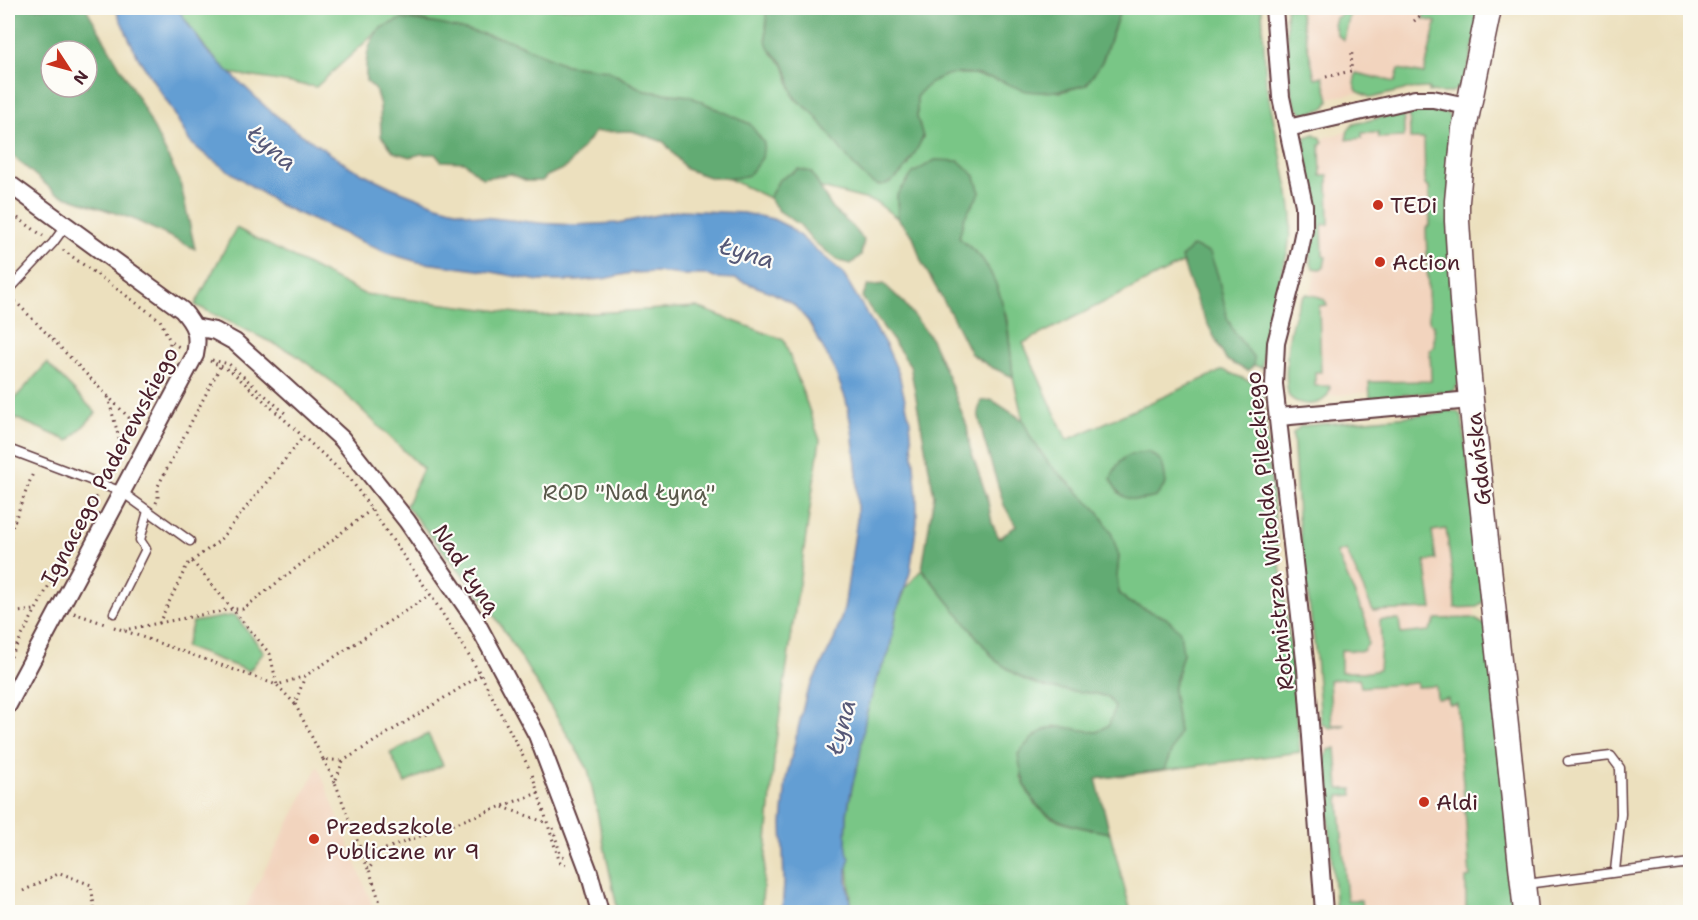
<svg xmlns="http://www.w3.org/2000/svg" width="1698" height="920" viewBox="0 0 1698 920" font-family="'Shantell Sans',sans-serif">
<rect width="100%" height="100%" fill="#fdfcf7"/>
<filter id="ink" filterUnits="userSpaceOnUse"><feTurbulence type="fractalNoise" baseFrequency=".0167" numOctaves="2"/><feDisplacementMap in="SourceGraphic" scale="12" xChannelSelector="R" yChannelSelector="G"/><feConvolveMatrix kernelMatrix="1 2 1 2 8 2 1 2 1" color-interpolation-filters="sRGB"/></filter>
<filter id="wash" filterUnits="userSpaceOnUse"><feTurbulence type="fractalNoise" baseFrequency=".008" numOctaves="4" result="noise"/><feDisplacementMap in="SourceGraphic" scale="24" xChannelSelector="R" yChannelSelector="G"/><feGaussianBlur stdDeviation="1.35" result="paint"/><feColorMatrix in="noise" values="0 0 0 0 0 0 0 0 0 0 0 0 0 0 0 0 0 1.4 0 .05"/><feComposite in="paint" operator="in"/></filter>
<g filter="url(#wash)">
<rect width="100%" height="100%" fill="#ece0be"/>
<g fill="#f2d4be">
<path d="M1290,8H1442L1424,84L1404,85L1311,101Z"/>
<path d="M1414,116L1442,128L1434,387L1311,397L1296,355L1320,254L1315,152L1325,137Z"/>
<path d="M1460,446L1501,912H1344L1324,759L1307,469Z"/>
<path d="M318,766L375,912H243Z"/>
</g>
<g fill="#79c686" stroke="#627258" stroke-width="1.5">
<path d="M177,8H764L768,16L766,26L772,53L784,65L794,98L811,111L908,166L923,137L917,117V95L928,83L946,74H970L1060,92L1086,85L1102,62L1121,8H1262L1266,84L1289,193L1292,217L1288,250L1266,330L1262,368L1233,358L1188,260L1023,343L1067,440L1223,370L1262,386L1277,542L1292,658L1300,752L1164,770L1179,732L1173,690L1183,653L1166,618L1128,602L1119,592L1117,576L1119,556L1078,491L1049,464L1031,438L1023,420L1013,377L1007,317L982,259L959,238L964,218L980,192L897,195L898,219L876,202L818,187L811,172L779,180L769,198L727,178H736L750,124L689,96L645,91L607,70L566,65L509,40L419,20L401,19L381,28L316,87L229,73L207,50Z"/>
<path d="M1286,8H1299L1315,78L1323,76L1329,100C1327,108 1323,109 1315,111C1309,113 1303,115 1298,109C1286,97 1287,27 1286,8Z"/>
<path d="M1425,8H1482C1478,23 1468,81 1457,89C1449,95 1439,93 1429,92V88L1408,89L1371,98L1357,91L1354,83L1356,73L1395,82L1399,69L1424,74L1436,22L1423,19Z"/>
<path d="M1343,13L1350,14L1344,40L1337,35L1334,25L1336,18Z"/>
<path d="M1427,106C1441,109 1450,111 1454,126L1460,379C1457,389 1453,393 1443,395L1442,391L1370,398L1369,382L1431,381L1430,350L1434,346V326L1429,321L1426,228L1430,225L1429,188L1425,185L1424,139H1410L1409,111L1427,109Z"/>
<path d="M1404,112V137L1379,138L1378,133H1362V138L1346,140L1348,130L1354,124Z"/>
<path d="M1314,134L1321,138L1323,143L1320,145L1321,176H1328L1329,224L1322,225L1323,256L1326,257L1324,267L1320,269L1313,268C1306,256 1315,236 1315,222C1317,194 1306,169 1304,142L1306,137Z"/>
<path d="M236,228L364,294L541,316L697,307L784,340L820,440L775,748L761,912H618L588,769L517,651L487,604L406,506L423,469L335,384L293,353L195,305Z"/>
<path d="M1307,294C1315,296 1325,296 1327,305L1319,306L1321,372H1315V386H1330C1330,407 1300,409 1289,396C1282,377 1289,303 1307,294Z"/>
<path d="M47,363L96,413L69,441L8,415V406Z"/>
<path d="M1443,409L1457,412L1462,416L1484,601L1477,607L1455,608L1454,587L1446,529L1432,531L1436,560L1425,561L1432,609L1373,611L1346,550L1337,553L1366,621L1368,644L1363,651L1341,650V672H1369L1379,670L1381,642L1380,620H1399L1401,634L1429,631L1436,619L1473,618L1487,626L1517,911L1513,912H1466V878L1470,877L1457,704H1449L1448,698L1437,699L1436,686L1417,687V683L1361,687L1359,678L1329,680L1332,725H1345L1330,728L1321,723L1316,657L1298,517L1293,433L1301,426L1443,413Z"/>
<path d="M922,569L996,661L1025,680L1047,688L1097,694L1108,697L1115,707L1110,725L1097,733L1054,726L1021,777C1025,784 1027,793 1032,799C1047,825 1083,828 1110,833L1131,912H852L846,842L847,814L866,715L878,675L889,653L897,611L906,588Z"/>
<path d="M235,615L264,652L249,671L185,647L193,622Z"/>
<path d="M428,734L443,765L405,783L390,753Z"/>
<path d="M1336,748L1339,789H1352L1353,795L1339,796L1347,900H1361L1362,912H1336L1324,759L1329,750Z"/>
</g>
<g fill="#62ab73" stroke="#56654f" stroke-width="1.5" fill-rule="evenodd">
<path d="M8,8H86L143,107L180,181L195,249L133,219L56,193L8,152ZM51,51H87V87H51Z"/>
<path d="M764,8H1121L1102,62L1086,85C1066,90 1047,94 1027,91C1018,89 1009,84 1001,81C967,70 941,67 917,96V117L923,137C916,152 899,186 879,185C860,183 826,126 811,111C806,106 797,102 794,96C789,87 790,74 784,65C780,57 770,53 767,44C764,31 770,20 764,8Z"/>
<path d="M401,19L439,24L509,40L566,65L607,70L645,91L689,96L750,124L764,143L762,158L749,175L736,178H712L686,169L664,142L632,131L595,132L567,167L547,176L542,181H527L511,174L482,178L464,162L441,161L435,154H421L410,157L394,152L381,136L380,105L375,89L366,81C365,63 367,38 383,27C389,24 396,22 401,19Z"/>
<path d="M935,160L959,161L975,176L980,193L964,218L959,238C967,245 977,252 983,260C1007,295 1009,336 1013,377L991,367L971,354L952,316L921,261L913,236L898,219L897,195L913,173Z"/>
<path d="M798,169L811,172L832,208L853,227L864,240L861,255L851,264L839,261L814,242L800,225L779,211L769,198L779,180Z"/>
<path d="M1192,246L1210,253L1218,276L1227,317L1234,332L1254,358L1253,366L1248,371L1226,360L1197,303L1181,258Z"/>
<path d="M884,284L904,303L930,337L946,372L967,426L970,448L987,497L992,523L999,538L1016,526L1004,505L984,440L978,412L981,401L992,400L1023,420L1031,438L1049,464L1098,511L1111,532L1119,556L1117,576L1119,593L1128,602L1166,618L1180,631L1183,653L1173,690L1179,732L1164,770L1096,779L1110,833C1053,822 1027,817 1018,754C1047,718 1056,727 1097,732L1109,725L1115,707L1108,697L1097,694L1047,688L1025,680L996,661L922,569L934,495L910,365L862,297L868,286Z"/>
<path d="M1148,452C1164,459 1164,467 1166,484L1156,497C1134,503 1118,501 1111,478C1119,458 1126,453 1148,452Z"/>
</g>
<path fill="#649ed3" stroke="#575e7f" stroke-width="1.5" d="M115,8H177L207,51L267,108L292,128L352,168L391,187L437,205L482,217L540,223L574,225L618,223L681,210L744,213L773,219L789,227L842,272L887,347L899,374L910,421L917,497V522L910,573L897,611L889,653L878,675L866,715L859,761L852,786L847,814L846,842L848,855L850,858C843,873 850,897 852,912H782L784,883L782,824L786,779L806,695L834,640L844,609L857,519V474L852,430L846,400L833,366L808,321L793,304L773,293L736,279L714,278L708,275H682L657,272L631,273L603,279L576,281H539L492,272L418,262L387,253L297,213L278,204L208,157L190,142L171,108L137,56Z"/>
</g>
<g filter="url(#ink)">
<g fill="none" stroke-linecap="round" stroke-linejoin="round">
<defs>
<g id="lane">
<path d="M8,291L53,243L66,225"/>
<path d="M8,449L122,492L190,541"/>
<path d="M114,613L146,549L140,540L148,511"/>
<path d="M1568,761L1611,756L1620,768L1621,814L1615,871"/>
<path d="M1526,884L1690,863"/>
</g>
<g id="street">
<path d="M1274,8L1281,97L1304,205V230L1298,259L1276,343L1274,384L1306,669L1324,912"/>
<path d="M1288,128L1415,99H1433L1467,106"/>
<path d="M8,183L182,310C196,326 199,335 195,355L8,705"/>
<path d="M195,327L215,331L235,342L284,386L342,439L407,521L474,618L537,735L589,872L600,912"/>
<path d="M1279,417L1471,400"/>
</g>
<path id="secondary" d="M1489,8L1464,129L1457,201V221L1462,301L1471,400L1526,912"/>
</defs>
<use href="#lane" stroke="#623c41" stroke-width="11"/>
<use href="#street" stroke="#623c41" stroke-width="20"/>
<use href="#secondary" stroke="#623c41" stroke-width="27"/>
<g stroke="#623c41" stroke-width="3" stroke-dasharray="1.5 4.5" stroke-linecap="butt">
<path d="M1414,21L1422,14L1423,8"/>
<path d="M1326,77L1351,71L1352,50"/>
<path d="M8,211L43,236"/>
<path d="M63,250L160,320L170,341"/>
<path d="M15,301L135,424"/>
<path d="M212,360L229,364L285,413"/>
<path d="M210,361L231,371L351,480L430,594L481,675L529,768"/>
<path d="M108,397L121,446"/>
<path d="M108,473L164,371L169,358L170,341L179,347"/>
<path d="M156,503L158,498V486L221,365"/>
<path d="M8,538L33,473"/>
<path d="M192,561L219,541L303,437"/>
<path d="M8,613L35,610"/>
<path d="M74,613L105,624"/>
<path d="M159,623L232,609H243L372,509"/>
<path d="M114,627L277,685L270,654L192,561L187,565L159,623L124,630"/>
<path d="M8,636L13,651"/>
<path d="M8,662L97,495"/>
<path d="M295,704L277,685L305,676"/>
<path d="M8,732L13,720"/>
<path d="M323,759L295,704L305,676L430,595"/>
<path d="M335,782L323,759L343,761"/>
<path d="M538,793L560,863L569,866"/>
<path d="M503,807L547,823"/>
<path d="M553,828L560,853L565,858"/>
<path d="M362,849L380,851"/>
<path d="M368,869L335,782L343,761L481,675"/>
<path d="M23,891L60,873L91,885L95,912"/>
<path d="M383,912L369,869L380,851L538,793L532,774"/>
</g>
<use href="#lane" stroke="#fff" stroke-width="8"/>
<use href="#street" stroke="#fff" stroke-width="16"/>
<use href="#secondary" stroke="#fff" stroke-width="24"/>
</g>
</g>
<g fill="#c8321e" stroke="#fdfcf7" stroke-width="2">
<circle cx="1378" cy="205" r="6"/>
<circle cx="1380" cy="262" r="6"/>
<circle cx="1424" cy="802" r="6"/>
<circle cx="314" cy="839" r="6"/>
</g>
<g text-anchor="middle" stroke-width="4.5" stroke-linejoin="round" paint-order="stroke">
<g font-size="22" fill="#4a1f2b" stroke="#fdfcf7" text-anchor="start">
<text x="1390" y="213">TEDi</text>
<text x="1392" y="270">Action</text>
<text x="1436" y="810">Aldi</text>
<text x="326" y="834">Przedszkole<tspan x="326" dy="25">Publiczne nr 9</tspan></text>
</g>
<g font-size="22" fill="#4a1f2b" stroke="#fdfcf7">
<text transform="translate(1478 459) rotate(-96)" y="8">Gdańska</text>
<text transform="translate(109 466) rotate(-62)" y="8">Ignacego Paderewskiego</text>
<text transform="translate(1269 531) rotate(-96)" y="8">Rotmistrza Witolda Pileckiego</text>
<text transform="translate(467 569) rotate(56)" y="8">Nad Łyną</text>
</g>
<g font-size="22" fill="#5a594b" stroke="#fdfcf7">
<text x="629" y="500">ROD "Nad Łyną"</text>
</g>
<g font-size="24" font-style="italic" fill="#565877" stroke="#fdfcf7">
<text transform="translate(272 148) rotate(40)" y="8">Łyna</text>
<text transform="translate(747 253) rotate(17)" y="8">Łyna</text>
<text transform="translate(841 727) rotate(-75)" y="8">Łyna</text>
</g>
</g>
<rect width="1698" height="920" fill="none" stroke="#fdfcf7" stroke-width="30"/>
<g transform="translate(69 69) rotate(126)"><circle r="28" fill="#fdfcf7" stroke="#b5a4a5" stroke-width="1.5"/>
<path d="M0-4.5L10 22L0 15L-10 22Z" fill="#c8321e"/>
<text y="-9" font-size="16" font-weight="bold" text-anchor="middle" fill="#4a1f2b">N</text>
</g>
</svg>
